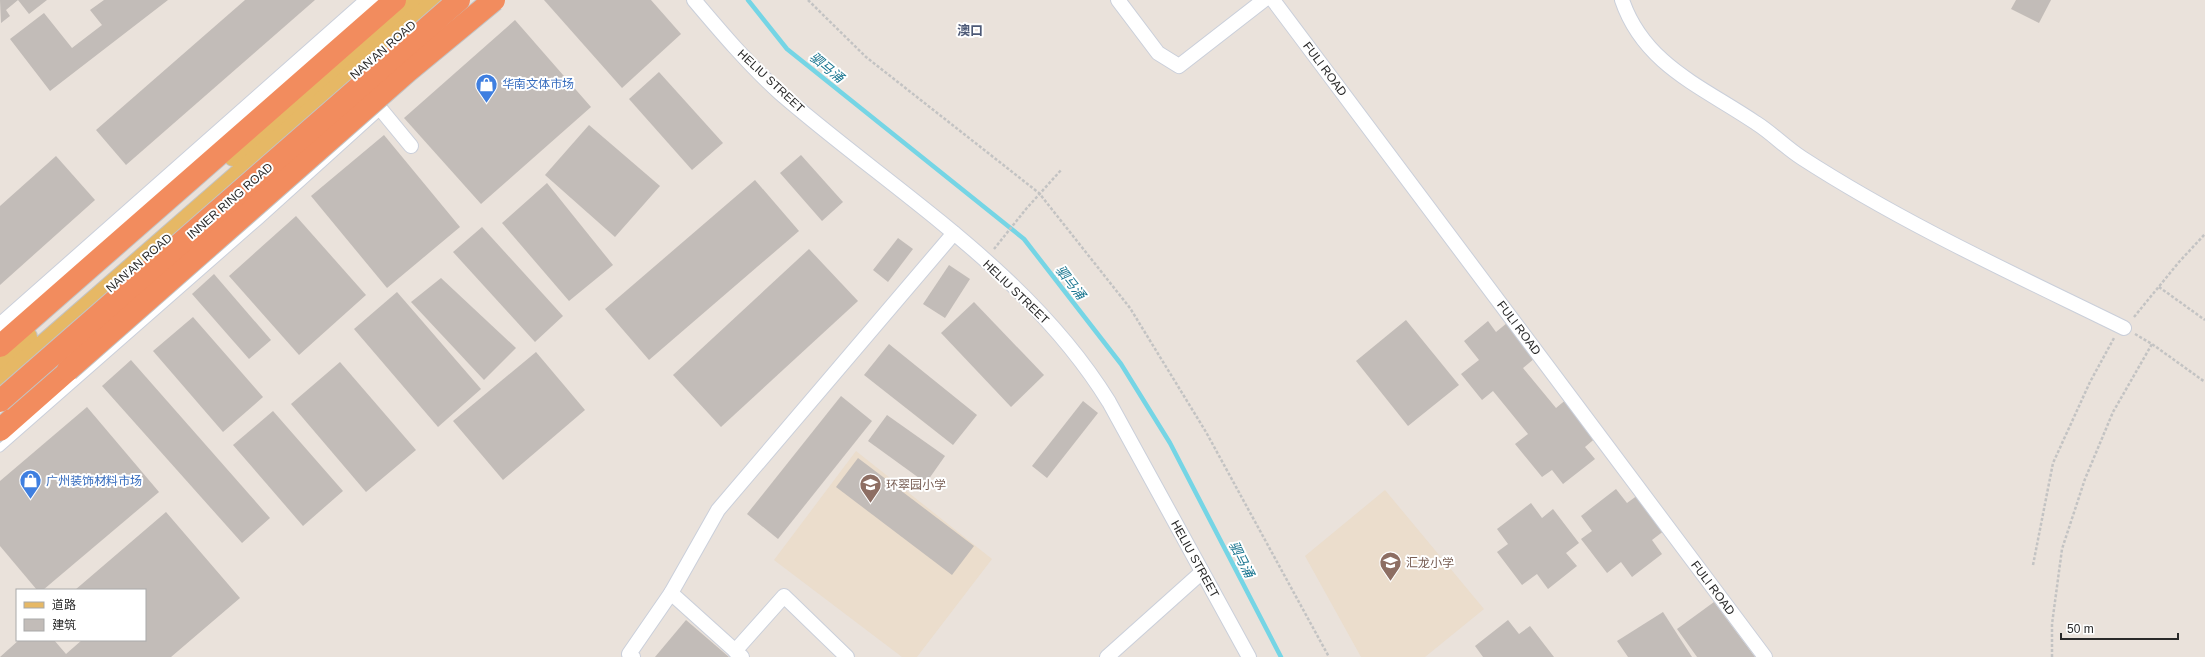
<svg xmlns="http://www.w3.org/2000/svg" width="2205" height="657" viewBox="0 0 2205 657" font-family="Arial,'Noto Sans SC',sans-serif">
<rect width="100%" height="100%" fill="#eae2db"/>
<g fill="#ebddcc">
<path d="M856,451L992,559L917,657H902L774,560Z"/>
<path d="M1385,490L1484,609L1425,657H1361L1305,556Z"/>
</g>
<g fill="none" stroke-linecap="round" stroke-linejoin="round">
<path stroke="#75d5e5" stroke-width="4.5" d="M748,0L787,49L1024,239L1121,364L1170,443L1281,657"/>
</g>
<g fill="#c2bcb8">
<path d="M0,0H18L6,10L10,16L1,23Z"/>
<path d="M18,0H47L29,14Z"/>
<path d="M104,0H168L50,91L10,39L44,13L72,48L102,25L90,10Z"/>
<path d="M245,0H315L126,165L96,130Z"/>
<path d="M544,0H651L681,34L622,88Z"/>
<path d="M2016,0H2051L2039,23L2011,9Z"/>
<path d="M515,20L591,107L481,204L404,118Z"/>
<path d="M659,72L723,143L692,170L629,99Z"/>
<path d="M589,125L660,186L615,237L545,175Z"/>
<path d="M384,135L460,227L387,288L311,196Z"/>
<path d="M801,155L843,202L822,221L780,173Z"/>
<path d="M56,156L95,200L0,285V206Z"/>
<path d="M755,180L799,231L649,360L605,309Z"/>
<path d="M547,183L613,265L569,301L502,223Z"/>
<path d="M296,216L366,295L299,355L229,276Z"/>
<path d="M482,227L563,316L535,342L453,252Z"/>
<path d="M898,238L913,249L888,282L873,270Z"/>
<path d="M809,249L858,301L721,427L673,375Z"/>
<path d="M949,265L970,279L945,318L923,304Z"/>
<path d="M214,274L271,340L249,359L192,294Z"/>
<path d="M441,278L516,348L484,380L411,302Z"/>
<path d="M397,292L481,389L438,427L354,329Z"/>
<path d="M974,302L1044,375L1011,407L941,333Z"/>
<path d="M193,317L263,397L223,432L153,351Z"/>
<path d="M1406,320L1459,385L1408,426L1356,361Z"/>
<path d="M1488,321L1496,332L1507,323L1535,358L1523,368L1556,408L1568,398L1598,436L1585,447L1595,459L1563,484L1552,470L1542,477L1515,444L1528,434L1493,391L1482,400L1461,374L1479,360L1464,341Z"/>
<path d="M889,344L977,415L953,445L864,375Z"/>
<path d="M536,352L585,410L503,480L453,421Z"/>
<path d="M131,360L270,518L242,543L102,386Z"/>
<path d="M340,362L416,450L366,492L291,404Z"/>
<path d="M841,396L872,421L778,539L747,514Z"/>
<path d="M1083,401L1098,413L1047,478L1032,466Z"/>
<path d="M87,407L159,492L43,590H37L0,546V481Z"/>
<path d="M273,411L343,491L303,526L233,445Z"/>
<path d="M887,415L945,456L926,483L868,441Z"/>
<path d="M858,458L974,546L952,575L836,487Z"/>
<path d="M1616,489L1627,503L1638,495L1665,530L1652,540L1662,554L1632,577L1621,562L1607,573L1581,539L1592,531L1581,516Z"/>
<path d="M1531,503L1542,518L1553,509L1579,543L1566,553L1577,566L1548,589L1537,574L1522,585L1497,552L1508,544L1497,529Z"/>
<path d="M166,512L240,598L171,657H0L19,640H54L66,654L82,640H145V590H75Z"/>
<path d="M1714,602L1755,657H1697L1677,629Z"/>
<path d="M1663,612L1692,657H1628L1617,641Z"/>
<path d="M686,620L729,657H655Z"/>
<path d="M1508,620L1519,634L1530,626L1554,657H1483L1475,646Z"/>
</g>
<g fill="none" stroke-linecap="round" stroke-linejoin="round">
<defs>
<path id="lane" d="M0,448L259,221L382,110"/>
<g id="street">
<path d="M694,0C721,32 749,65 780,93C893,191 1029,272 1109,402L1249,657"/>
<path d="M1118,0L1158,53L1179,66L1264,0"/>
<path d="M1273,0L1765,657"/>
<path d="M1622,0C1644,65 1703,87 1756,123C1772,133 1786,148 1802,158C1904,224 2016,275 2124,328"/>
<path d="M369,95L411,146"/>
<path d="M671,593L742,657"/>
<path d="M735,651L784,596L847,657"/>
<path d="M633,657L629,654L671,593L718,510L954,233"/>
<path d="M1107,657L1202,572"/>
</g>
<path id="secondary" d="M0,328L371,0"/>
<g id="primary">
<path d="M234,155L413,0"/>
<path d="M0,359L26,337"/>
<path d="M0,384L440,0"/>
</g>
<g id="highway">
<path d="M0,346L395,0"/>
<path d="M0,430L68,370"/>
</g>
</defs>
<use href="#lane" stroke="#cacfda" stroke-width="9"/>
<use href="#street" stroke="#cacfda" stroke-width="16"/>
<use href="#secondary" stroke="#cacfda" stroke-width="21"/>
<use href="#primary" stroke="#c3c3c3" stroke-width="24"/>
<use href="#highway" stroke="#c3c3c3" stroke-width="24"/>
<g stroke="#c3c3c3" stroke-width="2.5" stroke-dasharray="3 2" stroke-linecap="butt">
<path d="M808,0L866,57L1039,193L1130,308L1206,432L1329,657"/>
<path d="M994,249L1026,209L1062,169"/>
<path d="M2159,287L2205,320"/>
<path d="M2134,317L2179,262L2205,234"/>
<path d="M2135,334L2152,344L2205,382"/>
<path d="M2033,565L2053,463L2090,382L2114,338"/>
<path d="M2052,657V624L2062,549L2085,479L2113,412L2152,344"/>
</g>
<use href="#lane" stroke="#fff" stroke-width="7"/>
<use href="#street" stroke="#fff" stroke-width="14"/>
<use href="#secondary" stroke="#fff" stroke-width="19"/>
<use href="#primary" stroke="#e6b865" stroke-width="22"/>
<use href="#highway" stroke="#f28c5e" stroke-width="22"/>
<defs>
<g id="highway-bridge">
<path d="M68,370L408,71L494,0"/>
<path d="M0,401L459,0"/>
</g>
</defs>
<use href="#highway-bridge" stroke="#c3c3c3" stroke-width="24" stroke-linecap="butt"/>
<use href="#highway-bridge" stroke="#f28c5e" stroke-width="22"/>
</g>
<defs>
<symbol id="shop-pin" viewBox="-11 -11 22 30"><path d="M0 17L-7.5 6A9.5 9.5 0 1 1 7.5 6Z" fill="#3f7fe0" stroke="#fff"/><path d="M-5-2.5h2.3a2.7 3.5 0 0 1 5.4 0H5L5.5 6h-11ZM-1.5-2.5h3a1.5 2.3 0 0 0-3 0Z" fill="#fff"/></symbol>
<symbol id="school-pin" viewBox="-11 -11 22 30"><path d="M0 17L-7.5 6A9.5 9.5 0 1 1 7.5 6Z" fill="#8d6e63" stroke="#fff"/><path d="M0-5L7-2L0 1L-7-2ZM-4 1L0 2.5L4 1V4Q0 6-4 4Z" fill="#fff"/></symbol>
</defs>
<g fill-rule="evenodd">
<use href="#shop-pin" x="474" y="72" width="25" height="34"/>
<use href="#shop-pin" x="18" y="468" width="25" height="34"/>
<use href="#school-pin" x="858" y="472" width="25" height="34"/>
<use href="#school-pin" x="1378" y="550" width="25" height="34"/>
</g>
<g text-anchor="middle" stroke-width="4" stroke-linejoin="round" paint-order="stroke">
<g font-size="12" fill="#292929" stroke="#fff">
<text transform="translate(383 50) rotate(-41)" y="4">NAN'AN ROAD</text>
<text transform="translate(1325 69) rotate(53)" y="4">FULI ROAD</text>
<text transform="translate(771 81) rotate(43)" y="4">HELIU STREET</text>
<text transform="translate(230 201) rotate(-41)" y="4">INNER RING ROAD</text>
<text transform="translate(139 263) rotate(-41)" y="4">NAN'AN ROAD</text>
<text transform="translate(1016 292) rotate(44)" y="4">HELIU STREET</text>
<text transform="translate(1519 328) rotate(53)" y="4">FULI ROAD</text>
<text transform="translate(1195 559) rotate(61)" y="4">HELIU STREET</text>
<text transform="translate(1713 588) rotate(53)" y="4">FULI ROAD</text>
</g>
<g font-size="12" fill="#366cbe" stroke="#fff" text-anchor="start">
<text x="502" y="88">华南文体市场</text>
<text x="46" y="485">广州装饰材料市场</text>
</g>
<g font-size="12" fill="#785e54" stroke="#fff" text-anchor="start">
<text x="886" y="489">环翠园小学</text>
<text x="1406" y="567">汇龙小学</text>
</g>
<g font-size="13" font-weight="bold" fill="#4d5976" stroke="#fff">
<text x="970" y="35">澳口</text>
</g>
<g font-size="13" font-style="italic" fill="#17748f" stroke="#fff">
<text transform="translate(827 67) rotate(39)" y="5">驷马涌</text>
<text transform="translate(1071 282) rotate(52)" y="5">驷马涌</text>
<text transform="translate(1242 559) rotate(63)" y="5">驷马涌</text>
</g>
</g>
<rect x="16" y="589" width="130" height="52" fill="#ffffff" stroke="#a9a9a9"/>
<rect x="24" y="602" width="20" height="6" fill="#e6b865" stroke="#a9a9a9"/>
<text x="52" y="609" font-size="12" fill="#292929">道路</text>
<rect x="24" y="619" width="20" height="12" fill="#c2bcb8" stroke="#a9a9a9"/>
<text x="52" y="629" font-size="12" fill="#292929">建筑</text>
<path d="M2061 633v6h117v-6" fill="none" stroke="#292929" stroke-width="2"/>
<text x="2067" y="633" font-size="12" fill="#292929" stroke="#ffffff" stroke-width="3" paint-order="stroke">50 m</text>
</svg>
